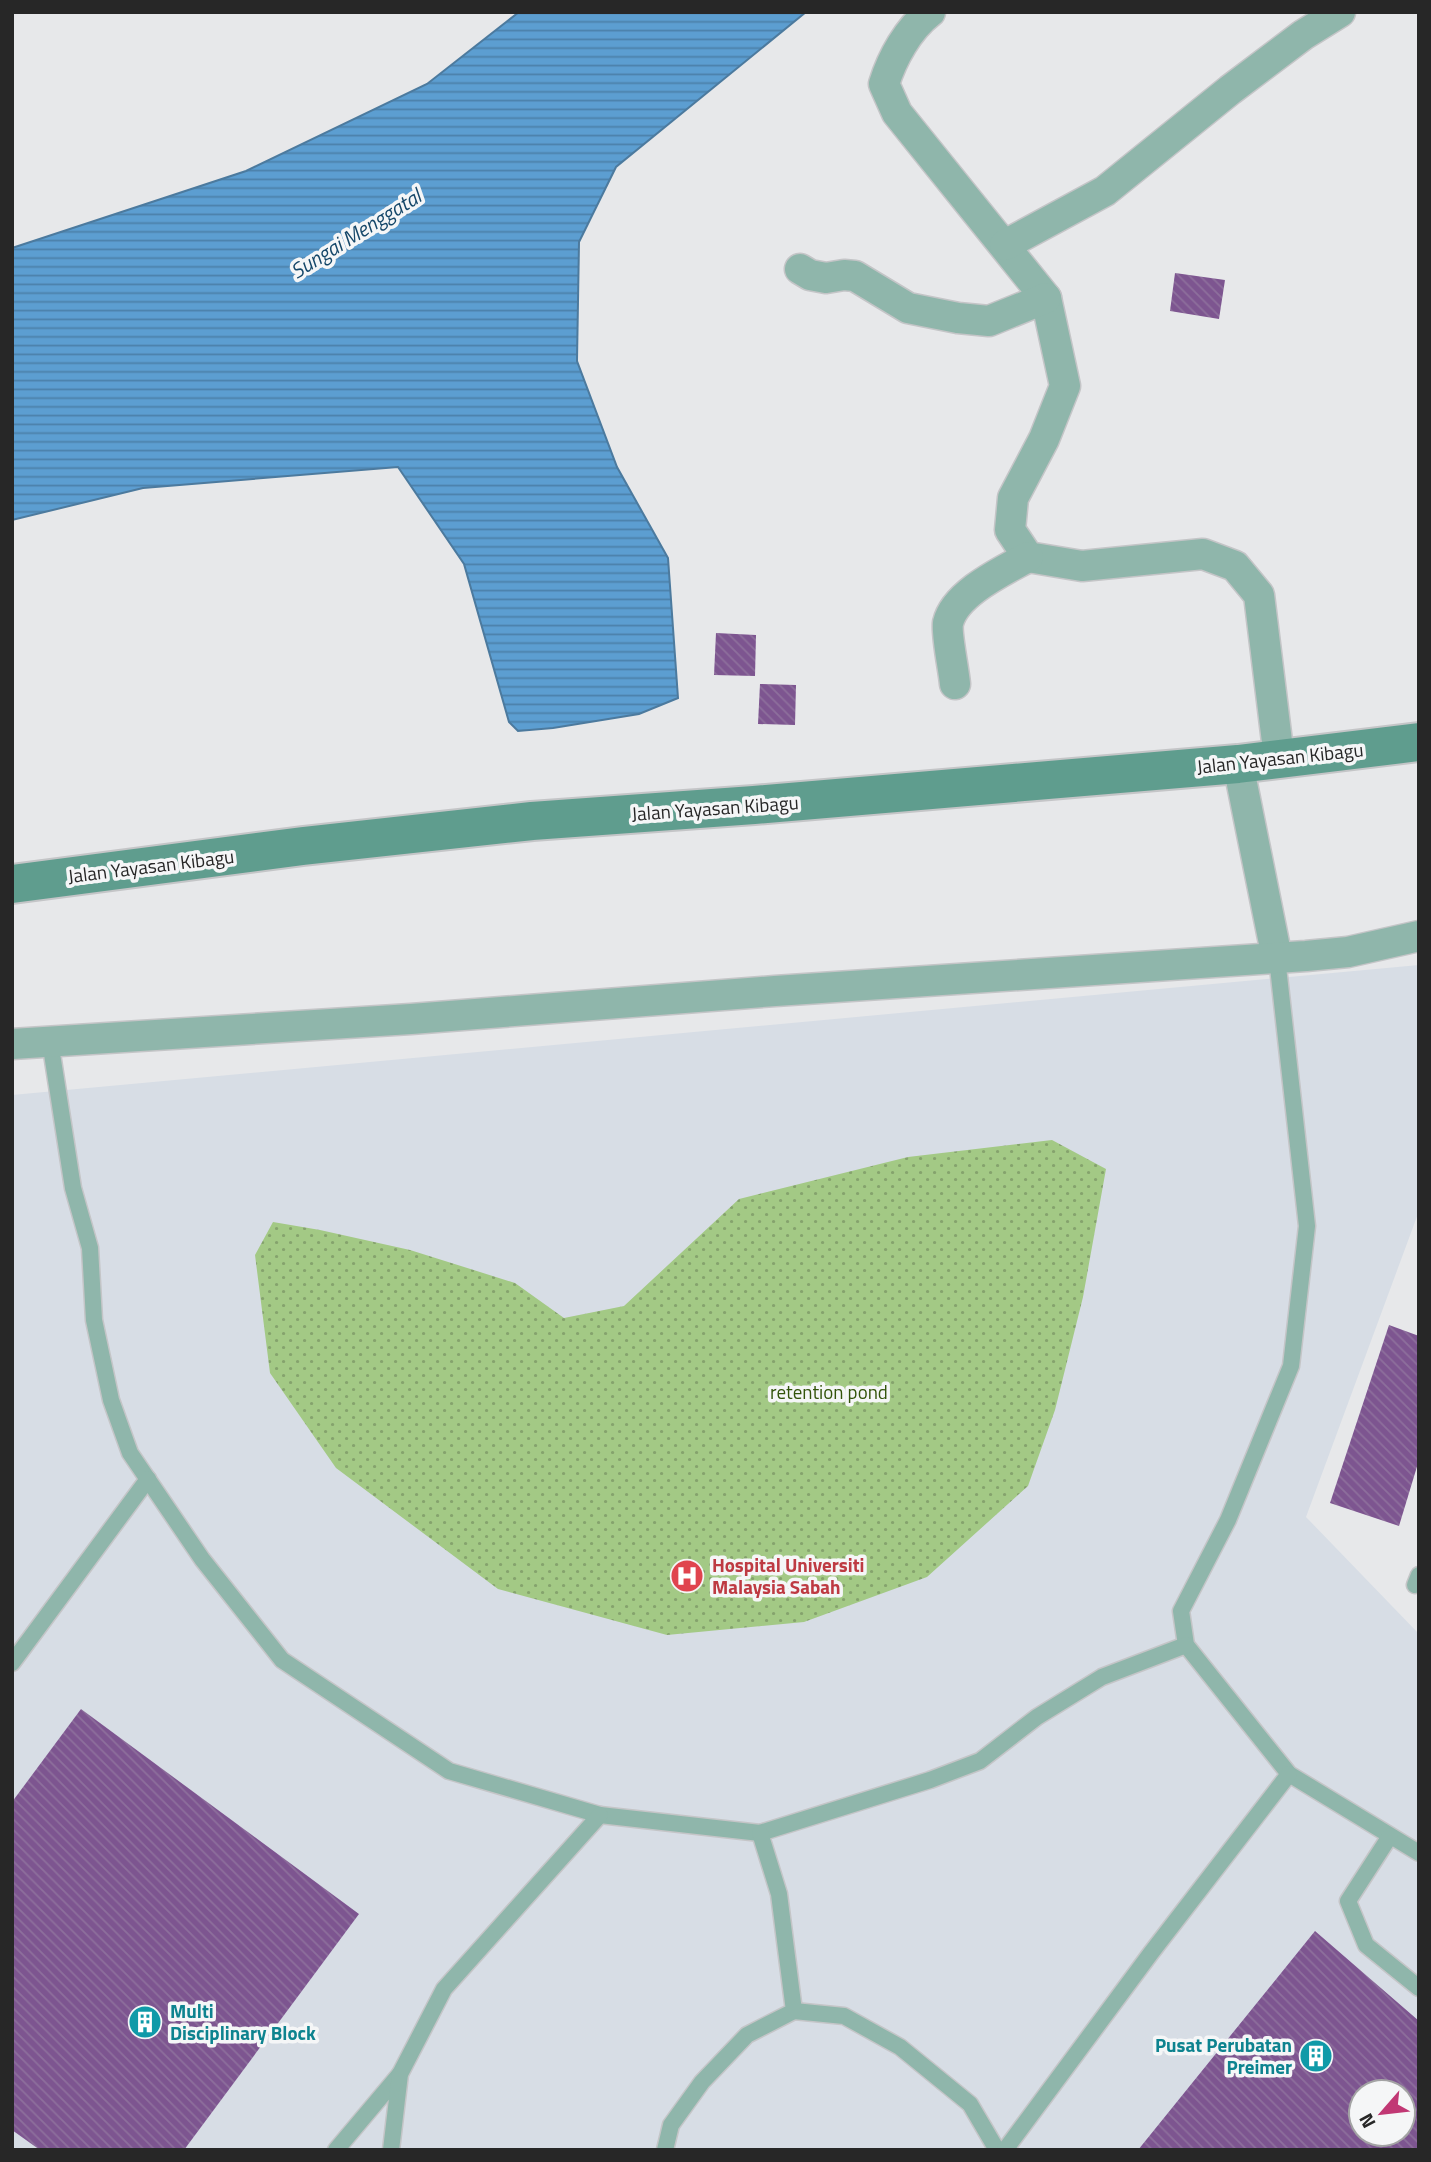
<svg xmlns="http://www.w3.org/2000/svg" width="1431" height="2162" viewBox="0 0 1431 2162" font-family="'Titillium Web',sans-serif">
<defs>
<pattern id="park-dots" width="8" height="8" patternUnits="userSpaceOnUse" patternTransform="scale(1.75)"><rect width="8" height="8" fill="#a3c985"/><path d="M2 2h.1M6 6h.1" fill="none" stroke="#85a36d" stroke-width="1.8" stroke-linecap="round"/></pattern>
<pattern id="water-rules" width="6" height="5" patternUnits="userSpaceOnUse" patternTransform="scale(1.75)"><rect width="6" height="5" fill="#5c9ed1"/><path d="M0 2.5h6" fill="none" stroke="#4c81aa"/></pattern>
<pattern id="building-back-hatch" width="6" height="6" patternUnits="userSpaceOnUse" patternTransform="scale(1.75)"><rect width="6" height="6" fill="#7d5590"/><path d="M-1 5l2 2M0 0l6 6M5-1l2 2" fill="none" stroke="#8d6f9c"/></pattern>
</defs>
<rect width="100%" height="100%" fill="#e7e8ea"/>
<path fill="#d7dde5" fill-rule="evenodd" d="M1419,965V1211L1306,1517L1419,1634V2150H12V1095ZM1361,2092H1403V2134H1361Z"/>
<path fill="url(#park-dots)" d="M1052,1140L1106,1169L1083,1297L1055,1410L1028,1486L927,1577L804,1622L667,1635L498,1589L336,1468L270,1373L255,1255L273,1222L320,1230L410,1250L515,1283L564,1318L624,1306L739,1199L908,1157Z"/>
<path fill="url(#water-rules)" stroke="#4c7a9e" stroke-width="2" d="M519,12H806L616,167L579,242L577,361L617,467L668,558L678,698L639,714L553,728L518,731L509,722L464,564L398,467L143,488L12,520V248L246,171L427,84Z"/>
<g fill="url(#building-back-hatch)" fill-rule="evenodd">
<path d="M1175,273L1225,280L1219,319L1170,311Z"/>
<path d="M716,633L756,635L755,676L714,675Z"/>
<path d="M760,684L796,685L795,725L758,724Z"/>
<path d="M1389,1325L1419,1336V1460L1399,1526L1330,1503Z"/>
<path d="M81,1709L359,1914L184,2150H40L12,2130V1802Z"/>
<path d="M1315,1931L1419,2021V2150H1138ZM1361,2092H1403V2134H1361Z"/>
</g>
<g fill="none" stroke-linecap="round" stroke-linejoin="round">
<defs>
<g id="lane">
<path d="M1277,958L1307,1226L1291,1366L1228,1520L1181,1611L1186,1645L1289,1774L1419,1853"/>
<path d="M50,1041L73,1188L90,1248L94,1320L111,1400L130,1453L202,1559L282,1660L449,1771L600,1815L760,1833L930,1780L980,1761L1037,1717L1102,1677L1186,1645"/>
<path d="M1415,1585L1419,1575"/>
<path d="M12,1663L148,1479"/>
<path d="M1390,1836L1348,1901L1366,1945L1419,1988"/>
<path d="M794,2011L844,2016L900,2047L970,2104L997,2150"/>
<path d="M336,2150L400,2074"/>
<path d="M391,2150L400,2074L444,1989L600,1815"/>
<path d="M665,2150L671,2125L702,2082L747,2035L794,2011L779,1894L760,1833"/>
<path d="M1005,2150L1151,1953L1289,1774"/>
</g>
<g id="street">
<path d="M930,12C908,29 892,58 884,84L897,113L1046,298L1065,386L1044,439L1013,498L1010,530L1028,557L1082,566L1203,554L1235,566L1259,595L1279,758"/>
<path d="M1005,245L1105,191L1230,90L1303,35L1340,12"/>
<path d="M800,269L810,275L826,278L844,275L855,276L908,308L958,318L989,321L1046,298"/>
<path d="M955,684C954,671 946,634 948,623C955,593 1003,571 1028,557"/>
<path d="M1238,764L1277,958"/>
<path d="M12,1044L411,1019L775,991L1306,956L1348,952L1419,936"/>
</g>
<path id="secondary" d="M12,884L303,846L532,821L754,805L1238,764L1419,742"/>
</defs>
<use href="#lane" stroke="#c4c5c7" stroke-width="19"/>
<use href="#street" stroke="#c4c5c7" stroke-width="33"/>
<use href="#secondary" stroke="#c4c5c7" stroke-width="42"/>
<use href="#lane" stroke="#8fb6ab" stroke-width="16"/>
<use href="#street" stroke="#8fb6ab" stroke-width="30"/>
<use href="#secondary" stroke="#5f9d8e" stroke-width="38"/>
</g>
<defs>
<symbol id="hospital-disc" viewBox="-11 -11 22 22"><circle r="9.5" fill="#e0444e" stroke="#f5f6f7"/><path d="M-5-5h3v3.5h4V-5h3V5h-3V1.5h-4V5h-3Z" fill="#fff"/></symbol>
<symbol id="building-disc" viewBox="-11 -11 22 22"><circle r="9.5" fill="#0f9aa8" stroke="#f5f6f7"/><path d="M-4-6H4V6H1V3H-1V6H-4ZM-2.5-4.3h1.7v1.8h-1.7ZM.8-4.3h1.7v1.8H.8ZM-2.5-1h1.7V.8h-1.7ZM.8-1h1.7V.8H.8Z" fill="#fff"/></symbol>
</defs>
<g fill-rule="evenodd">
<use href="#hospital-disc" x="668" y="1557" width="38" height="38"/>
<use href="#building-disc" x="126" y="2003" width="38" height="38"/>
<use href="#building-disc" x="1297" y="2037" width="38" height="38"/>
</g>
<g text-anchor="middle" stroke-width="7" stroke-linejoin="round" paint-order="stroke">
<g font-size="19" fill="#272727" stroke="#f5f6f7">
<text transform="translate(1280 758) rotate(-6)" y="7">Jalan Yayasan Kibagu</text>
<text transform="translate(715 808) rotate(-4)" y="7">Jalan Yayasan Kibagu</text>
<text transform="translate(151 866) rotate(-7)" y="7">Jalan Yayasan Kibagu</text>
</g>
<g font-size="19" fill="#325309" stroke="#f5f6f7">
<text x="829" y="1399">retention pond</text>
</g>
<g font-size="19" font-weight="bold" fill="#be3a42" stroke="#f5f6f7" text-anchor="start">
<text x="712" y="1572">Hospital Universiti<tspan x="712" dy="22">Malaysia Sabah</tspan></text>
</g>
<g font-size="19" font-weight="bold" fill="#0d838f" stroke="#f5f6f7" text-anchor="start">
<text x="170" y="2018">Multi<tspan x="170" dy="22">Disciplinary Block</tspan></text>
<text x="1292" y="2052" text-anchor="end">Pusat Perubatan<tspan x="1292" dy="22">Preimer</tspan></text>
</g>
<g font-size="21" font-style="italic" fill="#154769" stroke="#f5f6f7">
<text transform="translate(356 234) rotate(-32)" y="7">Sungai Menggatal</text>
</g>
</g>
<rect width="1431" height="2162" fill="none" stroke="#272727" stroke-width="28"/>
<g transform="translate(1382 2113) rotate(242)"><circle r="33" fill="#f5f6f7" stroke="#a3a3a4" stroke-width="2"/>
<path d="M0-5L12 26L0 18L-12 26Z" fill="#c13874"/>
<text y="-10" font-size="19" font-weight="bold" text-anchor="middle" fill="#272727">N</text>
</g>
</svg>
